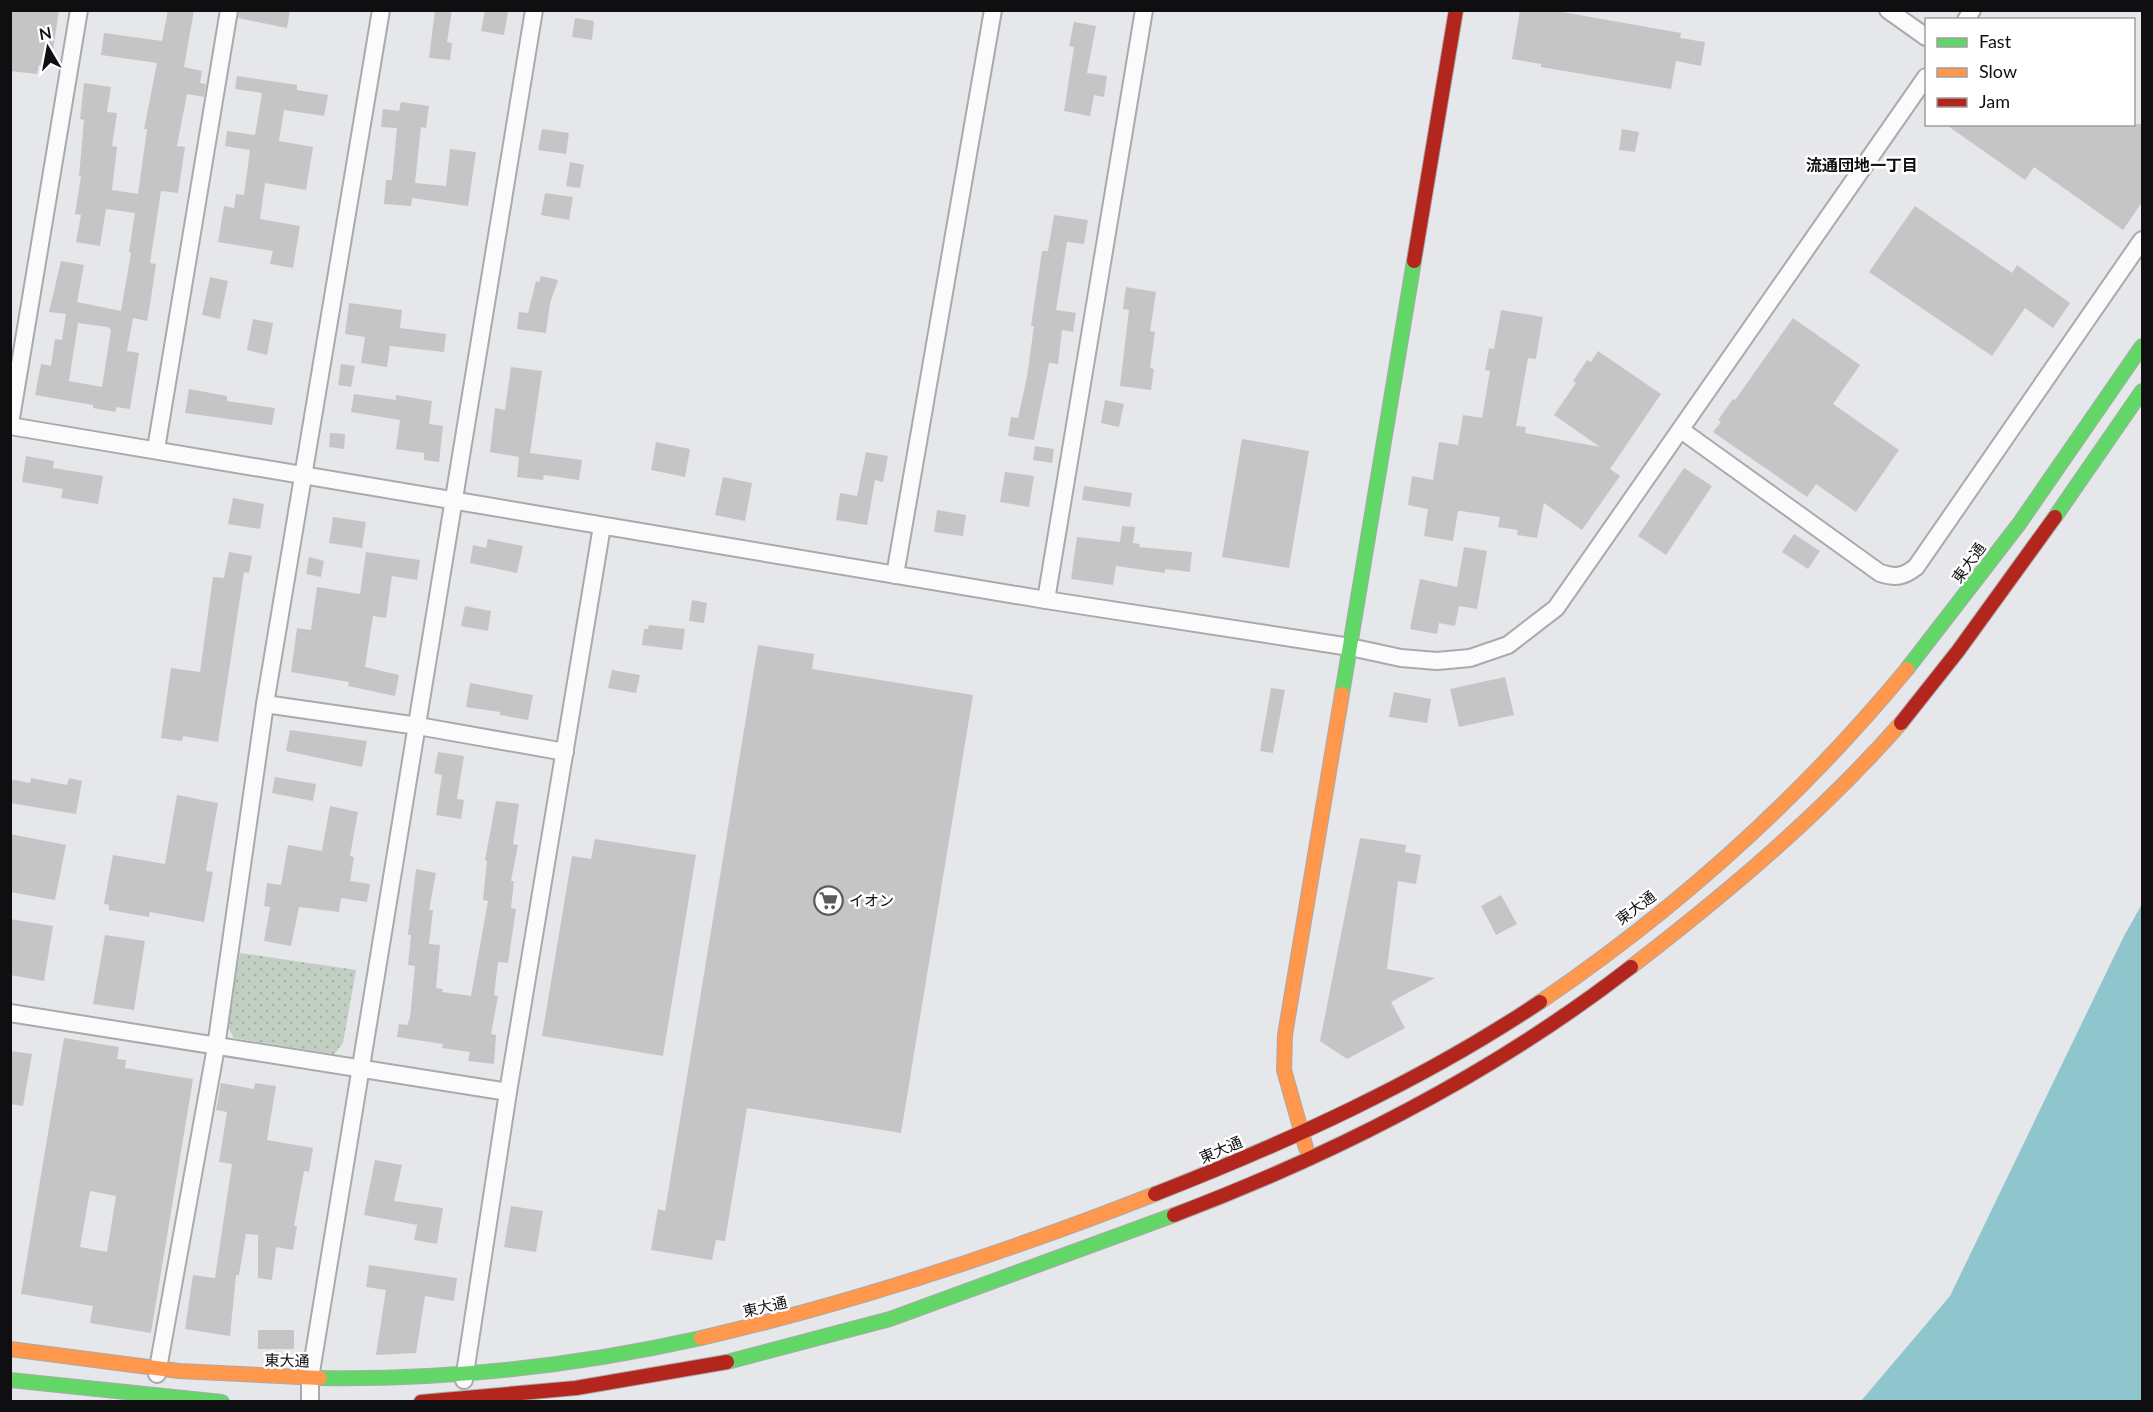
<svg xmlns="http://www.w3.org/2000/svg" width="2153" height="1412" viewBox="0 0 2153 1412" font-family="Lato,'Noto Sans JP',sans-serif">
<defs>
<pattern id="park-dots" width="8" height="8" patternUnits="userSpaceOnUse" patternTransform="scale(1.5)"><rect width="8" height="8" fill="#c0cfc1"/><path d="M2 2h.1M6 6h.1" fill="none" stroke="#a4b1a5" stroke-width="1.8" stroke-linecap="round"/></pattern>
</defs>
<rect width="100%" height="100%" fill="#e5e7ea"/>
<path fill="url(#park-dots)" d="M240,953L356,970L343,1043L334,1054L234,1038L228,1027Z"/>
<path fill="#8fc6cd" d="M2142,904V1401H1861L1950,1296L2124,936Z"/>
<g fill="#c6c5c6" fill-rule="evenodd">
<path d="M10,10H59L53,50H48L46,66L39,65L37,74L10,71Z"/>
<path d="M168,10H194L184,67L202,71L200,83L206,84L204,97L187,94L177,146L185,147L178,193L161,191L150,263L156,264L150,305L147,321L133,318L127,351L139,353L130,409L116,407V412L93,408V405L35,395L41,364L51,366L55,339L62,340L66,314L49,312L61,261L84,265L77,302L121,311L131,253L129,252L135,213L106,209L100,246L76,242L81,215L75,214L81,176H79L84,120L80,119L84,83L111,87L107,112L117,113L112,146L117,147L112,190L138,194L147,129H144L157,63L101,55L104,33L162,41ZM78,323L108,327L111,330L102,387L69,381Z"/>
<path d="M239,10H290L287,28L238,18Z"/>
<path d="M435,10H452L447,42L452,43L450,60L429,58Z"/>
<path d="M485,10L508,12L504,35L481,31Z"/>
<path d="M1520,10H1551L1681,33L1680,38L1705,42L1701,66L1676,61L1671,89L1541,67V64L1512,59Z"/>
<path d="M575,18L594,21L592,40L572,37Z"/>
<path d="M1074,22L1096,26L1087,73L1107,76L1104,97L1094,95L1090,116L1064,111L1074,47L1069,46Z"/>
<path d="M237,76L297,85V90L328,95L324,116L284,110L279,141L313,147L306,190L265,183L260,219L300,226L293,268L270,264L273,251L218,242L224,206L234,208L236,194L244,195L250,150L225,146L227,131L255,135L262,93L235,89Z"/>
<path d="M401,102L429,106L426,128L421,127L415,183L446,186L450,149L476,152L468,206L412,198L411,206L384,204L386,180H392L397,128L381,127L383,109L399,111Z"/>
<path d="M1945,124H2142V202L2123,230L2034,167L2025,180Z"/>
<path d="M542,129L569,133L566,154L538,150Z"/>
<path d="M1622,129L1639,132L1635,152L1619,150Z"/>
<path d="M570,162L584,165L580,188L566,186Z"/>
<path d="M545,193L573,197L569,220L541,215Z"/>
<path d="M1915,206L2012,273L2017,265L2070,303L2053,328L2025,308L1992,356L1869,272Z"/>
<path d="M1054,215L1088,220L1084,244L1067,242L1056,310L1076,313L1073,332L1062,330L1058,364L1049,363L1034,440L1008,436L1011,417L1018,418L1027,377L1034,326H1031L1042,251H1048Z"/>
<path d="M541,276L558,280L550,303L546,333L517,329L519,312L528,313L536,281L539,282Z"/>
<path d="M210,277L228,281L220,319L202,315Z"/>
<path d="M1126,287L1156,292L1150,331L1155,332L1150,368L1154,369L1151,390L1120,386L1129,310L1123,309Z"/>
<path d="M349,303L402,310L400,328L446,334L444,352L390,346L387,367L361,363L365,337L345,334Z"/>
<path d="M1501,310L1543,317L1536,359L1528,358L1516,426L1526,427L1525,433L1600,447L1554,415L1576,383L1573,381L1587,360L1591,362L1598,351L1661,394L1610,469L1620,476L1582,530L1544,503L1537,538L1517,535L1518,530L1498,527L1500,517L1461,511H1458L1453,541L1424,536L1428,509L1408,505L1412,476L1433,480L1439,442L1458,445L1463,415L1482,418L1490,371L1485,370L1489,348L1494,349Z"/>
<path d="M1793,318L1860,365L1833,404L1899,450L1856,512L1816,484L1807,497L1713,432L1721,422L1718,420L1733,399L1735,400Z"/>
<path d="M253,319L273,323L267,355L247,350Z"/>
<path d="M341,364L355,366L351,387L338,385Z"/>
<path d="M511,367L542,371L530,453L582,460L579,480L544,475L543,480L517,477L519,457L490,452L495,408L505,410Z"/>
<path d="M189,389L227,396V401L275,408L272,425L185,413Z"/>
<path d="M354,394L396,400V395L432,401L429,424L443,426L439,462L424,460V453L396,449L400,420L351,412Z"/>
<path d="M1105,400L1124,404L1119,427L1101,423Z"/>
<path d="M330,433L345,434L344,449L329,447Z"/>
<path d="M1242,439L1309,451L1289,568L1222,557Z"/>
<path d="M656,442L690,449L685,477L651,470Z"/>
<path d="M1035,446L1054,449L1052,463L1033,460Z"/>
<path d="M866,452L888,456L883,482L875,480L867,525L836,520L840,493L857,496Z"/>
<path d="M26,456L54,461L53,468L103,476L98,504L61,498L63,489L22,482Z"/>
<path d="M1684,468L1712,486L1666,555L1638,536Z"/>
<path d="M1005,472L1034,476L1029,507L1000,502Z"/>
<path d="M723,477L752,483L745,521L715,515Z"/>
<path d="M1084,486L1132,493L1130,507L1082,500Z"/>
<path d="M233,498L264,504L260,529L228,524Z"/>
<path d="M937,510L966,515L963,536L934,532Z"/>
<path d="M333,517L366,522L362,548L329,543Z"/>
<path d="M1122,526L1135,527L1133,543L1140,544L1139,547L1192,552L1190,572L1165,569V573L1116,566L1113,585L1071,579L1077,537L1120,542Z"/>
<path d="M1794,534L1820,551L1808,569L1782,552Z"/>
<path d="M488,539L523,546L517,573L470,563L473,545L486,548Z"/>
<path d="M1464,547L1487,551L1477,609L1459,606L1455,626L1439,623L1437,634L1410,629L1420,579L1457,587Z"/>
<path d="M229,552L252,556L249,573L244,572L218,742L183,736L182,741L161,738L171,668L200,672L213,577L224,578Z"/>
<path d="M366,552L420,560L417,580L392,576L386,618L373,616L365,667L399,675L395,696L348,686L349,682L291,672L297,628L311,630L317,587L360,594Z"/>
<path d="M309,557L324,561L321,577L306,574Z"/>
<path d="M692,600L707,603L704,623L689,621Z"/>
<path d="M465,606L491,611L488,631L461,626Z"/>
<path d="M649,625L685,629L682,650L642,645L644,629H648Z"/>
<path d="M758,645L814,654L812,669L973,695L901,1133L747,1108L725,1241L716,1240L712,1260L651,1250L658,1209L665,1211Z"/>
<path d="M612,670L640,675L636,693L608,688Z"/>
<path d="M1505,677L1514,715L1459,727L1450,689Z"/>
<path d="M470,683L533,695L528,720L500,715V712L466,707Z"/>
<path d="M1271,688L1285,690L1273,753L1260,751Z"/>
<path d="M1394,692L1431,699L1427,723L1389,717Z"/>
<path d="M290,730L367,741L362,767L286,751Z"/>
<path d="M438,752L464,756L457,799L464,800L461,819L436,815L442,775L434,773Z"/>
<path d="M275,777L316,784L313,801L272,793Z"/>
<path d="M31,778L67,785L69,778L82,781L76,814L10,803V779L30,783Z"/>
<path d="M177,795L218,803L206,871L213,872L204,922L150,912L149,917L109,910V905L104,904L113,855L165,864Z"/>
<path d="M496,801L519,804L513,844L518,845L511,881H514L511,908L516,909L508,963L498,962L494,995L498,996L491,1034L496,1035L494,1064L468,1061L470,1052L442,1048L443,1044L397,1037L399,1024L407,1025L410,1018L415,966L408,965L411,935H408L416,869L436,873L429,910H433L429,944L440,945L436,988L443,989L442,992L471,996L488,901L483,900L487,861L485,860Z"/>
<path d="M330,806L358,812L350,856L354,857L350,881L370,884L367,902L341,898L339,912L299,907L291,946L264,941L270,907L264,906L267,883L281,885L288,845L322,851Z"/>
<path d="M10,834L66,845L55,900L10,892Z"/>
<path d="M1360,838L1406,845L1405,852L1421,855L1416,884L1398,881L1387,969L1435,978L1391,1002L1405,1028L1347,1059L1320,1041Z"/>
<path d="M595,839L696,855L663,1056L542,1036L572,856L591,859Z"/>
<path d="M1501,895L1517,924L1496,935L1481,906Z"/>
<path d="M10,919L53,926L44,981L10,975Z"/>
<path d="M105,935L145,941L134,1010L93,1004Z"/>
<path d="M64,1038L119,1047L117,1059L126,1060L125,1068L193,1079L151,1333L90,1323L93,1306L21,1294ZM90,1191L116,1196L107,1252L80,1247Z"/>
<path d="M10,1051L32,1054L23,1106L10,1104Z"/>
<path d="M221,1083L254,1089L255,1083L276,1086L267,1140L313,1148L309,1172L304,1171L294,1226H297L293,1250L276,1247L272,1280L258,1278V1235L246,1234L239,1275H236L230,1336L185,1329L193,1275L215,1278L232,1164L219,1162L227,1112L216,1110Z"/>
<path d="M375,1160L402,1165L394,1201L443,1208L437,1244L414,1240L417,1225L364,1215Z"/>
<path d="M511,1206L543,1211L536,1252L504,1247Z"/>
<path d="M369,1265L457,1278L454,1301L425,1296L416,1353L376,1355L386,1290L366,1287Z"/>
<rect x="258" y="1330" width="36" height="19"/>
</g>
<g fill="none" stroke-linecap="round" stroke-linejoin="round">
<defs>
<g id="street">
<path d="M1888,10L1926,37"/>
<path d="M1966,20L1972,10"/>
<path d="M10,424L79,10"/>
<path d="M10,426L1046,600L1350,647L1401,658L1437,661L1470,658L1508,645L1556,608L1926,77"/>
<path d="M1681,430L1880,573C1896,578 1903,577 1916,567L2142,240"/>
<path d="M156,449L229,10"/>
<path d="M895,575L993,10"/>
<path d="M1046,600L1144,10"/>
<path d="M265,704L418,726L565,752"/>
<path d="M10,1013L508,1092"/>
<path d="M157,1374L216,1047L265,704L381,10"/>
<path d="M464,1380L508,1092L602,526"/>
<path d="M310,1402V1378L534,10"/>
</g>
<g id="fast">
<path d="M2055,517L2142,391"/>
<path d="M1907,669L2019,524L2142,346"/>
<path d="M1342,694L1414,261"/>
<path d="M727,1362L890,1319L1174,1215"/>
<path d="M320,1378C447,1380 576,1366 701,1338"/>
<path d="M10,1380L222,1402"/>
</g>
<g id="slow">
<path d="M1631,967C1727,893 1821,814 1901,723"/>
<path d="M1540,1002C1677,909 1802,796 1907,669"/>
<path d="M1306,1148L1284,1070L1285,1035L1342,694"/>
<path d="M701,1338C857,1302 1007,1252 1155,1194"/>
<path d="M10,1349L179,1371L320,1378"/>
</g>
<g id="jam">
<path d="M1414,261L1456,10"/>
<path d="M1901,723L1958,651L2055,517"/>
<path d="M1155,1194C1288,1142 1422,1081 1540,1002"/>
<path d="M1174,1215C1335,1154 1494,1073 1631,967"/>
<path d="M421,1402L576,1388L727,1362"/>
</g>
</defs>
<use href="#street" stroke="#a9aaac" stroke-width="20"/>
<use href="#fast" stroke="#a9aaac" stroke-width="16"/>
<use href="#slow" stroke="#a9aaac" stroke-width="16"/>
<use href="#jam" stroke="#a9aaac" stroke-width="16"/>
<use href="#street" stroke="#fbfbfc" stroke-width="16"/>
<use href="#fast" stroke="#63d668" stroke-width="14"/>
<use href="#slow" stroke="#ff974d" stroke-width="14"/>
<use href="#jam" stroke="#b3261e" stroke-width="14"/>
</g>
<defs>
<symbol id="supermarket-ring" viewBox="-11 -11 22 22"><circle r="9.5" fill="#fff" stroke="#5a5b5d" stroke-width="1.5"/><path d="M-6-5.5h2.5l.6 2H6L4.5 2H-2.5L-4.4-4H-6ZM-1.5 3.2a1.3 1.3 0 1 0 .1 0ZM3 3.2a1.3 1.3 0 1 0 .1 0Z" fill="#5a5b5d"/></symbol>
</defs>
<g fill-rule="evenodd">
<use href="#supermarket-ring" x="812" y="884" width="33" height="33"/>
</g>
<g text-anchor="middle" stroke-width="5" stroke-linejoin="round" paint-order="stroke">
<g font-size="15" fill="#0f0f11" stroke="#fff">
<text transform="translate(1969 563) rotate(-54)" y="5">東大通</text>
<text transform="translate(1636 908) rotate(-37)" y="5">東大通</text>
<text transform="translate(1221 1150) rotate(-23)" y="5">東大通</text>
<text transform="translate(765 1307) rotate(-13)" y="5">東大通</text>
<text transform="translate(287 1361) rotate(1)" y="5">東大通</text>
</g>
<g font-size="15" fill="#0f0f11" stroke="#fff" text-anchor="start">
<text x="849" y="906">イオン</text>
</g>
<g font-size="16" font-weight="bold" fill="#0f0f11" stroke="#fff">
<text x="1862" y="171">流通団地一丁目</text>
</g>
</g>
<rect width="2153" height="1412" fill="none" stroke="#0f0f11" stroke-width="24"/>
<rect x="1925" y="18" width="210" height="108" fill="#ffffff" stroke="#9f9fa0" stroke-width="1.5"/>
<rect x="1937" y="38" width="30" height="9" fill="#63d668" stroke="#9f9fa0" stroke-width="1.5"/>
<text x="1979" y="48" font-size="18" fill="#0f0f11">Fast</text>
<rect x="1937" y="68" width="30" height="9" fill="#ff974d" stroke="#9f9fa0" stroke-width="1.5"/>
<text x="1979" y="78" font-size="18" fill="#0f0f11">Slow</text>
<rect x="1937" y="98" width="30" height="9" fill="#b3261e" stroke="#9f9fa0" stroke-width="1.5"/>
<text x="1979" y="108" font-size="18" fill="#0f0f11">Jam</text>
<g transform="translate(48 48) rotate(350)" stroke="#ffffff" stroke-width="4.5" paint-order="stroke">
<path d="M0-4.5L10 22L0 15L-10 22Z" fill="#0f0f11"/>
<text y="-9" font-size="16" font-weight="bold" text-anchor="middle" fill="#0f0f11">N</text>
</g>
</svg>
